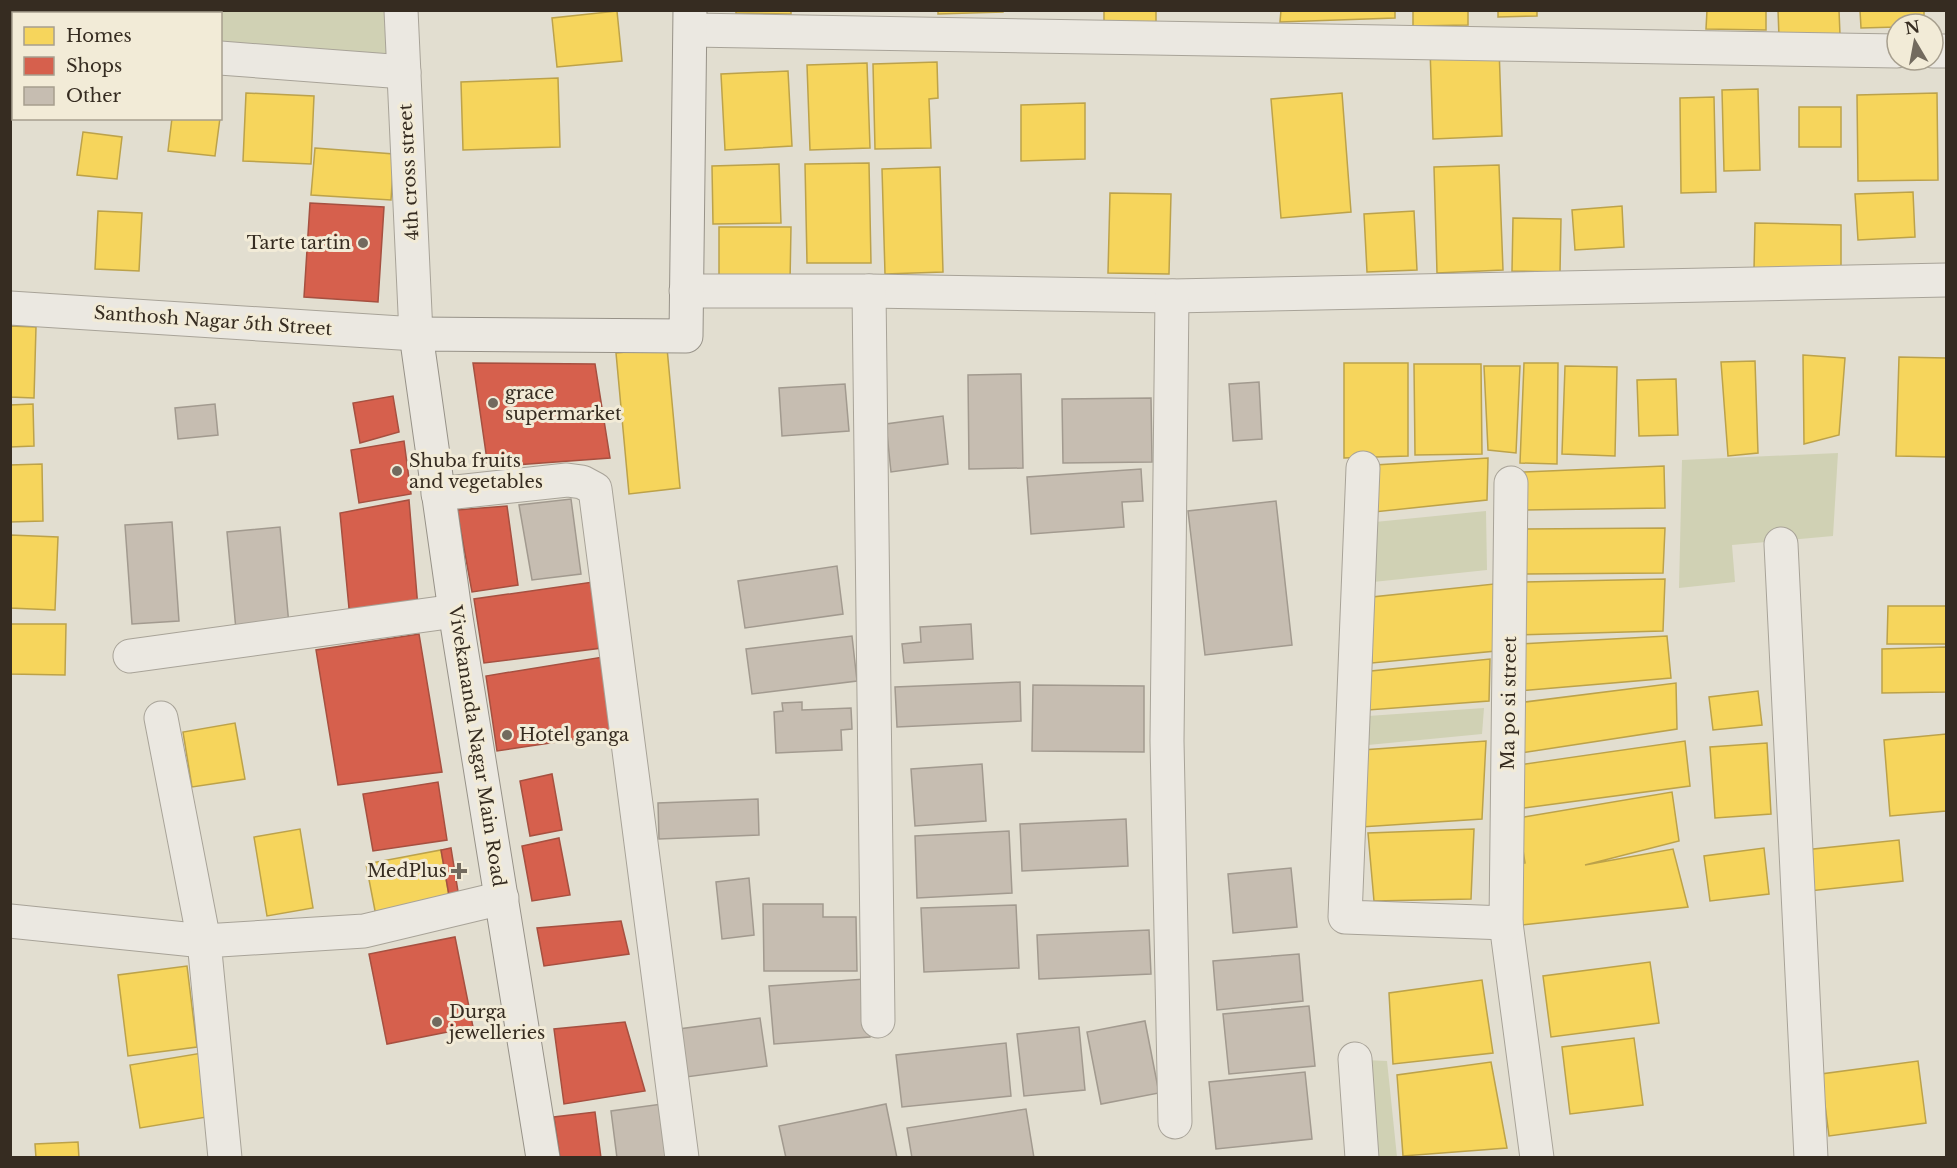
<svg xmlns="http://www.w3.org/2000/svg" width="1957" height="1168" viewBox="0 0 1957 1168" font-family="'Libre Baskerville',serif">
<rect width="100%" height="100%" fill="#e2ded0"/>
<g fill="#d0d1b4">
<path d="M169,10L384,11L387,56L221,44L220,14H168Z"/>
<path d="M1838,453L1833,536L1732,545L1735,582L1679,588L1682,460Z"/>
<path d="M1486,511L1487,570L1373,582L1375,522Z"/>
<path d="M1484,708L1482,734L1368,745V716Z"/>
<path d="M1364,1060L1387,1061L1397,1157H1372Z"/>
</g>
<g fill="#f6d55c" stroke="#bca24a" stroke-width="1.5">
<path d="M736,10H791V14L736,13Z"/>
<path d="M938,10H1003V12L938,14Z"/>
<path d="M1104,10H1156V23L1104,22Z"/>
<path d="M1281,10H1395V18L1280,22Z"/>
<path d="M1413,10H1468V25L1413,26Z"/>
<path d="M1498,10H1537V16L1498,17Z"/>
<path d="M1707,10H1766V30L1706,29Z"/>
<path d="M1778,10H1839L1840,35L1779,38Z"/>
<path d="M1860,10H1924V24H1897V27L1861,28Z"/>
<path d="M617,11L622,61L557,67L552,18Z"/>
<path d="M1499,47L1502,136L1433,139L1430,49Z"/>
<path d="M937,62L938,98L929,99L931,148L875,149L873,64Z"/>
<path d="M867,63L870,148L810,150L807,65Z"/>
<path d="M788,71L792,146L725,150L721,74Z"/>
<path d="M558,78L560,147L463,150L461,82Z"/>
<path d="M1758,89L1760,170L1724,171L1722,90Z"/>
<path d="M246,93L314,96L311,164L243,161Z"/>
<path d="M1342,93L1351,212L1281,218L1271,99Z"/>
<path d="M1937,93L1938,180L1858,181L1857,95Z"/>
<path d="M1714,97L1716,192L1681,193L1680,98Z"/>
<path d="M1085,103V159L1021,161V105Z"/>
<rect x="1799" y="107" width="42" height="40"/>
<path d="M172,118H220L215,156L168,151Z"/>
<path d="M83,132L122,137L117,179L77,175Z"/>
<path d="M315,148L394,154L391,200L311,195Z"/>
<path d="M869,163L871,263H807L805,164Z"/>
<path d="M779,164L781,223L713,224L712,166Z"/>
<path d="M1499,165L1503,270L1437,273L1434,167Z"/>
<path d="M940,167L943,272L885,274L882,169Z"/>
<path d="M1913,192L1915,237L1858,240L1855,194Z"/>
<path d="M1110,193L1171,194L1169,274L1108,273Z"/>
<path d="M1622,206L1624,247L1575,250L1572,210Z"/>
<path d="M98,211L142,213L139,271L95,269Z"/>
<path d="M1414,211L1417,270L1367,272L1364,214Z"/>
<path d="M1513,218L1561,219L1560,272L1512,271Z"/>
<path d="M1755,223L1841,225V272L1754,270Z"/>
<path d="M719,227H791L790,282L719,281Z"/>
<path d="M10,326L36,327L34,398L10,397Z"/>
<path d="M667,348L680,488L629,494L616,353Z"/>
<path d="M1803,355L1845,358L1839,435L1804,444Z"/>
<path d="M1899,357L1946,358V457L1896,456Z"/>
<path d="M1755,361L1758,453L1728,456L1721,362Z"/>
<path d="M1344,363H1408V456L1344,458Z"/>
<path d="M1524,363H1558L1557,464L1520,463Z"/>
<path d="M1414,364H1481L1482,454L1415,455Z"/>
<path d="M1484,366H1520L1516,453L1488,450Z"/>
<path d="M1565,366L1617,367L1615,456L1562,454Z"/>
<path d="M1676,379L1678,435L1639,436L1637,380Z"/>
<path d="M33,404L34,446L10,447V405Z"/>
<path d="M1488,458L1487,500L1374,512L1375,465Z"/>
<path d="M42,464L43,521L10,522V465Z"/>
<path d="M1664,466L1665,508L1523,510L1522,472Z"/>
<path d="M1665,528L1663,573L1521,574L1522,529Z"/>
<path d="M10,535L58,537L55,610L10,608Z"/>
<path d="M1665,579L1663,631L1519,635L1520,582Z"/>
<path d="M1494,584L1496,651L1372,663V597Z"/>
<path d="M1888,606H1946V644H1887Z"/>
<path d="M10,624H66L65,675L10,674Z"/>
<path d="M1667,636L1671,678L1519,691L1521,644Z"/>
<path d="M1946,647V692L1882,693V649Z"/>
<path d="M1490,659L1489,701L1368,710L1371,671Z"/>
<path d="M1676,683L1677,729L1520,753L1517,703Z"/>
<path d="M1758,691L1762,725L1713,730L1709,697Z"/>
<path d="M235,723L245,779L192,787L183,732Z"/>
<path d="M1946,734V811L1890,816L1884,740Z"/>
<path d="M1486,741L1482,819L1361,827L1362,750Z"/>
<path d="M1685,741L1690,786L1516,809L1518,765Z"/>
<path d="M1767,743L1771,814L1715,818L1710,747Z"/>
<path d="M1672,792L1679,841L1585,865L1673,849L1688,907L1522,925L1513,865L1525,863L1518,818Z"/>
<path d="M300,829L313,908L267,916L254,837Z"/>
<path d="M1474,829L1471,899L1374,901L1368,833Z"/>
<path d="M1899,840L1903,881L1809,891L1804,850Z"/>
<path d="M1764,848L1769,894L1710,901L1704,856Z"/>
<path d="M441,850L451,907L377,921L366,864Z"/>
<path d="M1650,962L1659,1023L1551,1037L1543,976Z"/>
<path d="M187,966L197,1047L128,1056L118,975Z"/>
<path d="M1482,980L1493,1053L1393,1064L1389,993Z"/>
<path d="M1634,1038L1643,1105L1570,1114L1562,1047Z"/>
<path d="M202,1053L213,1116L140,1128L130,1065Z"/>
<path d="M1918,1061L1926,1123L1829,1136L1821,1074Z"/>
<path d="M1491,1062L1507,1148L1403,1156L1397,1075Z"/>
<path d="M78,1142L79,1158H36L35,1144Z"/>
</g>
<g fill="#d6604d" stroke="#a65040" stroke-width="1.5">
<path d="M310,203L384,207L378,302L304,297Z"/>
<path d="M473,363L595,364L610,458L488,467Z"/>
<path d="M393,396L399,432L360,443L353,403Z"/>
<path d="M404,441L411,494L359,503L351,450Z"/>
<path d="M409,500L418,608L350,619L340,513Z"/>
<path d="M507,506L518,585L472,592L457,510Z"/>
<path d="M593,582L602,648L484,663L474,599Z"/>
<path d="M419,634L442,772L338,785L316,650Z"/>
<path d="M603,657L617,733L497,751L486,676Z"/>
<path d="M552,774L562,830L530,836L520,781Z"/>
<path d="M438,782L447,840L373,851L363,794Z"/>
<path d="M559,838L570,895L532,901L522,846Z"/>
<path d="M451,848L460,904L451,907L441,850Z"/>
<path d="M621,921L629,954L544,966L537,928Z"/>
<path d="M455,937L473,1027L387,1044L369,954Z"/>
<path d="M625,1022L645,1091L564,1104L554,1029Z"/>
<path d="M595,1112L601,1158H560L554,1117Z"/>
</g>
<g fill="#c6bdb1" stroke="#a29a8f" stroke-width="1.5">
<path d="M1021,374L1023,468L969,469L968,375Z"/>
<path d="M1259,382L1262,439L1233,441L1229,384Z"/>
<path d="M845,384L849,431L782,436L779,388Z"/>
<path d="M1151,398L1152,462L1063,463L1062,399Z"/>
<path d="M215,404L218,435L178,439L175,408Z"/>
<path d="M943,416L948,464L891,472L886,424Z"/>
<path d="M1141,469L1143,501L1122,502L1124,527L1031,534L1027,477Z"/>
<path d="M571,499L581,574L532,580L519,505Z"/>
<path d="M1276,501L1292,645L1205,655L1188,511Z"/>
<path d="M172,522L179,621L132,624L125,525Z"/>
<path d="M280,527L289,625L236,630L227,532Z"/>
<path d="M837,566L843,614L745,628L738,581Z"/>
<path d="M971,624L973,659L904,663L902,644L921,642L920,627Z"/>
<path d="M852,636L857,681L752,694L746,649Z"/>
<path d="M1020,682L1021,721L897,727L895,687Z"/>
<path d="M1033,685L1144,686V752L1032,751Z"/>
<path d="M802,702V710L851,708L852,729L841,730L842,750L776,753L774,712L783,711L782,703Z"/>
<path d="M982,764L986,821L915,826L911,769Z"/>
<path d="M758,799L759,835L659,839L658,803Z"/>
<path d="M1126,819L1128,866L1022,871L1020,824Z"/>
<path d="M1009,831L1012,893L917,898L915,836Z"/>
<path d="M1291,868L1297,927L1233,933L1228,874Z"/>
<path d="M749,878L754,935L722,939L716,882Z"/>
<path d="M763,904H823V917H856L857,971H764Z"/>
<path d="M1016,905L1019,968L924,972L921,908Z"/>
<path d="M1149,930L1151,974L1039,979L1037,935Z"/>
<path d="M1299,954L1303,1001L1217,1010L1213,961Z"/>
<path d="M865,979L870,1037L774,1044L769,986Z"/>
<path d="M1309,1006L1315,1066L1229,1074L1223,1014Z"/>
<path d="M760,1018L767,1066L686,1077L679,1029Z"/>
<path d="M1145,1021L1159,1093L1101,1104L1087,1032Z"/>
<path d="M1079,1027L1085,1090L1024,1096L1017,1034Z"/>
<path d="M1006,1043L1011,1096L902,1107L896,1055Z"/>
<path d="M1305,1072L1312,1139L1216,1149L1209,1082Z"/>
<path d="M662,1104L670,1158H617L611,1111Z"/>
<path d="M886,1104L897,1158H786L779,1126Z"/>
<path d="M1026,1109L1034,1158H912L907,1128Z"/>
</g>
<g fill="none" stroke-linecap="round" stroke-linejoin="round">
<defs>
<g id="street">
<path d="M691,30L1897,51"/>
<path d="M10,41H14"/>
<path d="M1933,51H1946"/>
<path d="M220,58L404,72"/>
<path d="M686,291H869L1172,296L1946,280"/>
<path d="M869,291L878,1021"/>
<path d="M1172,296L1167,741L1175,1122"/>
<path d="M10,308L416,334L401,10"/>
<path d="M1363,468L1345,917L1506,923L1537,1158"/>
<path d="M438,494L567,480L582,482L595,489L682,1158"/>
<path d="M1781,544L1811,1158"/>
<path d="M130,656L455,611"/>
<path d="M10,921L204,941L161,718"/>
<path d="M1506,923L1511,483"/>
<path d="M1355,1059L1362,1158"/>
<path d="M225,1158L204,941L364,931L502,898"/>
</g>
<path id="secondary" d="M543,1158L455,611L416,334L686,336L690,10"/>
</defs>
<use href="#street" stroke="#a8a398" stroke-width="35"/>
<use href="#secondary" stroke="#979288" stroke-width="35"/>
<path stroke="#c3bfb7" stroke-width="4" stroke-dasharray="4.5 3" stroke-linecap="butt" d="M187,10L191,14"/>
<use href="#street" stroke="#ebe8e1" stroke-width="33"/>
<use href="#secondary" stroke="#ebe8e1" stroke-width="33"/>
</g>
<g fill="#726a5e" stroke="#f2ebd7" stroke-width="2">
<circle cx="363" cy="243" r="6"/>
<circle cx="493" cy="403" r="6"/>
<circle cx="397" cy="471" r="6"/>
<circle cx="507" cy="735" r="6"/>
<path d="M456 862h6v6h6v6h-6v6h-6v-6h-6v-6h6z"/>
<circle cx="437" cy="1022" r="6"/>
</g>
<g text-anchor="middle" stroke-width="6" stroke-linejoin="round" paint-order="stroke">
<g font-size="18" fill="#362c21" stroke="#f2ebd7">
<text transform="translate(409 172) rotate(-93)" y="6">4th cross street</text>
<text transform="translate(213 321) rotate(4)" y="6">Santhosh Nagar 5th Street</text>
<text transform="translate(1509 703) rotate(-89)" y="6">Ma po si street</text>
<text transform="translate(477 746) rotate(81)" y="6">Vivekananda Nagar Main Road</text>
</g>
<g font-size="18" fill="#362c21" stroke="#f2ebd7" text-anchor="start">
<text x="351" y="249" text-anchor="end">Tarte tartin</text>
<text x="505" y="399">grace<tspan x="505" dy="21">supermarket</tspan></text>
<text x="409" y="467">Shuba fruits<tspan x="409" dy="21">and vegetables</tspan></text>
<text x="519" y="741">Hotel ganga</text>
<text x="447" y="877" text-anchor="end">MedPlus</text>
<text x="449" y="1018">Durga<tspan x="449" dy="21">jewelleries</tspan></text>
</g>
</g>
<rect width="1957" height="1168" fill="none" stroke="#362c21" stroke-width="24"/>
<rect x="12" y="12" width="210" height="108" fill="#f2ebd7" stroke="#a79f8e" stroke-width="1.5"/>
<rect x="24" y="27" width="30" height="18" fill="#f6d55c" stroke="#a79f8e" stroke-width="1.5"/>
<text x="66" y="42" font-size="18" fill="#362c21">Homes</text>
<rect x="24" y="57" width="30" height="18" fill="#d6604d" stroke="#a79f8e" stroke-width="1.5"/>
<text x="66" y="72" font-size="18" fill="#362c21">Shops</text>
<rect x="24" y="87" width="30" height="18" fill="#c6bdb1" stroke="#a79f8e" stroke-width="1.5"/>
<text x="66" y="102" font-size="18" fill="#362c21">Other</text>
<g transform="translate(1915 42) rotate(350)"><circle r="28" fill="#f2ebd7" stroke="#a79f8e" stroke-width="1.5"/>
<path d="M0-4.5L10 22L0 15L-10 22Z" fill="#726a5e"/>
<text y="-9" font-size="16" font-weight="bold" text-anchor="middle" fill="#362c21">N</text>
</g>
</svg>
